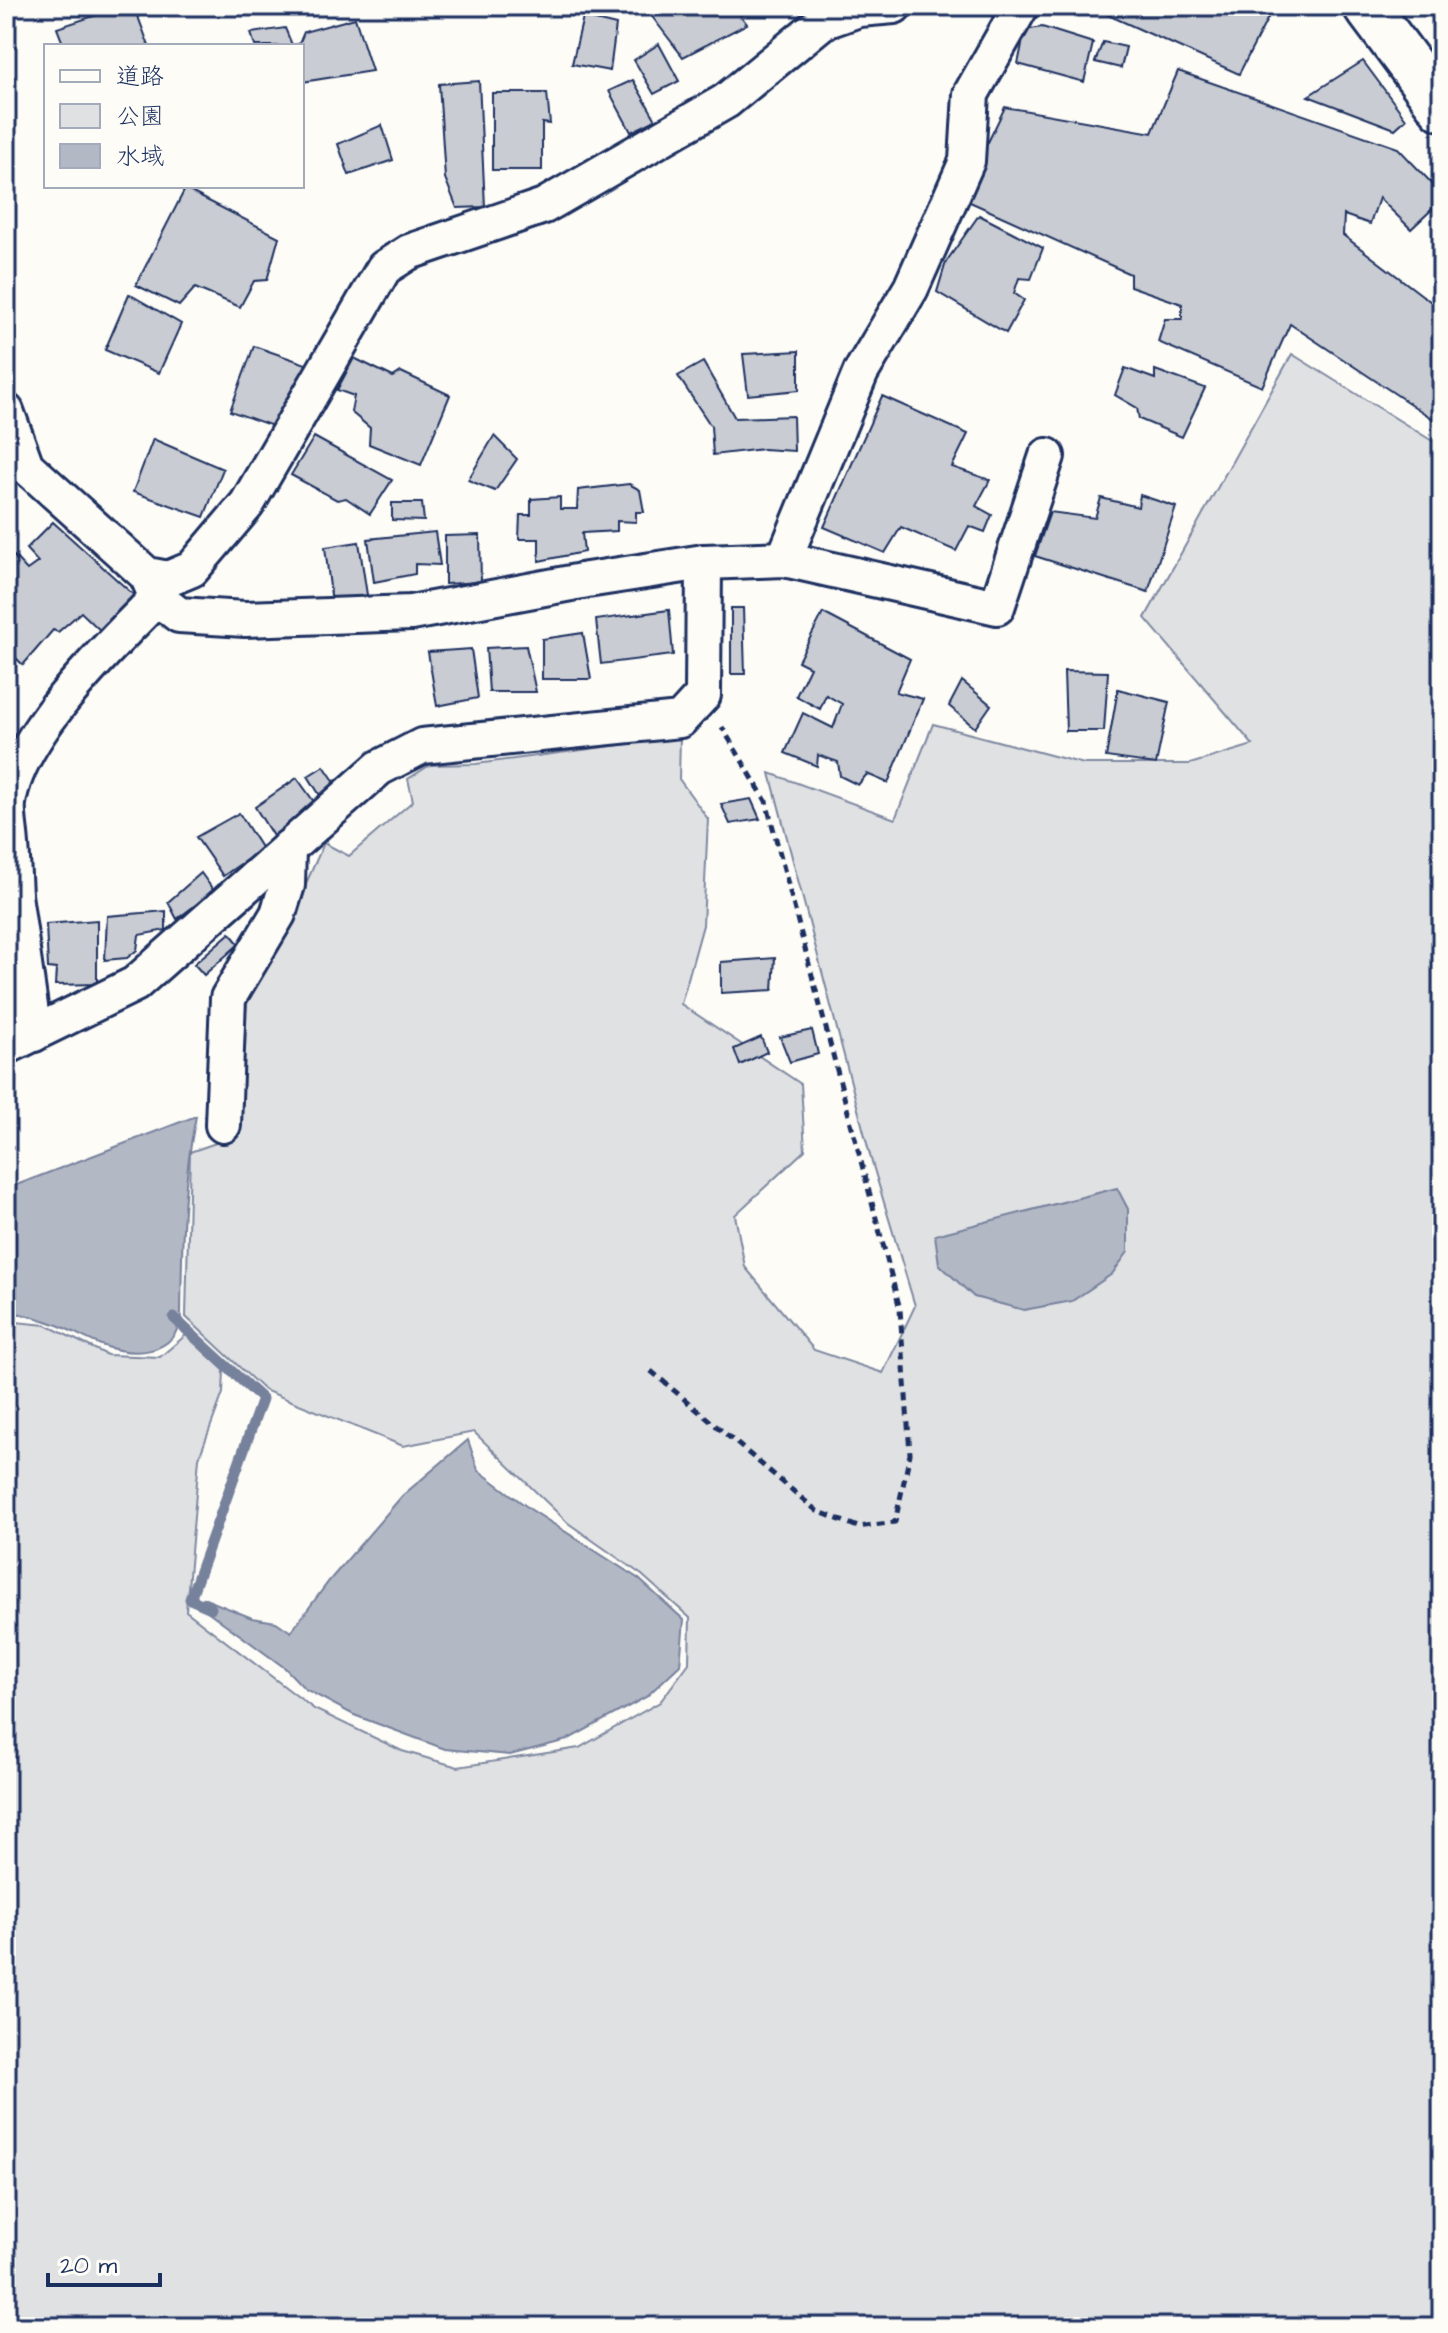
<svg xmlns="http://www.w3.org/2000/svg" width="1448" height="2333" viewBox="0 0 1448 2333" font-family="'Architects Daughter','Klee One',sans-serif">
<rect width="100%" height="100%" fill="#fdfcf7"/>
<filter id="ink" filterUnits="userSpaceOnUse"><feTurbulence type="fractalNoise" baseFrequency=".0125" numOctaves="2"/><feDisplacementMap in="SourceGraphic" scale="16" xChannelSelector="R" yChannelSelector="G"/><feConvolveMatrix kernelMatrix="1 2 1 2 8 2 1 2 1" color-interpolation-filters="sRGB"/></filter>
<g filter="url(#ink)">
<path fill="#e0e1e3" stroke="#7e88a0" stroke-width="2" d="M1292,354L1442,447V2327H6V1321L46,1325L107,1355L160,1357L186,1335L224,1370L223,1393L199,1458L186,1611L314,1709L402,1751L458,1767L579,1748L660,1702L689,1663L690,1618L642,1575L568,1523L474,1432L403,1446L264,1390L186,1317L190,1152L236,1136L247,1000L280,942L324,843L349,856L413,801L408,779L430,765L476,764L680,737L679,779L708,819L703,925L681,1004L801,1084L805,1150L735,1215L745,1267L814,1350L883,1373L915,1306L871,1159L770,773L895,819L933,724L1084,764H1190L1253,745L1145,618Z"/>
<g fill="#b3b8c5" stroke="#76819c" stroke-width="2">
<path d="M196,1116C182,1184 182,1246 181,1315C176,1356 134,1357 101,1345C86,1339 71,1330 55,1324C40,1318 22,1314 6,1311V1189Z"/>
<path d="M1117,1188L1128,1209V1252L1112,1274L1072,1301L1024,1310L974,1297L939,1264L935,1235Z"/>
<path d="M468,1440L478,1470L530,1509L639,1579L684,1620L680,1665L646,1697L567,1740L510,1755L445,1749L354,1715L305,1689L285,1668L199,1605L203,1598L252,1618L276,1622L291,1632L329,1581L402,1496Z"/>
</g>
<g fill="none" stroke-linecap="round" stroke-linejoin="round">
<path stroke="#76819c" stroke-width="11" d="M174,1318L262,1399L190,1599L211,1608"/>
</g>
<g fill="#c9ccd3" stroke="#1b2f5e" stroke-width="2">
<path d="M124,6H134L149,46H64L57,28Z"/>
<path d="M733,6L747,24L683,57L650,14L667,6Z"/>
<path d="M1088,6H1274L1239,74Z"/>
<path d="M583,17L616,25L610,71L572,64Z"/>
<path d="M355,18L372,71L302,82V46H255L251,33L285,28L292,45L299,44L304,32Z"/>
<path d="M1042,27L1093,43L1084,82L1018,64L1025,30Z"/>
<path d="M1103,42L1126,47L1121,68L1095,62Z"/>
<path d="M659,44L679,81L654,94L634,60Z"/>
<path d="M1363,61L1406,119L1395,129L1308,96Z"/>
<path d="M1178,71L1398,148L1442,194V200L1411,229L1379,198L1370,224L1344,215L1343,235L1435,305L1442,298V425L1290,324L1262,387L1158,342L1165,319H1182V304L1130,286V274L961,198L1005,107L1152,133Z"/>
<path d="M633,80L656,120L631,132L609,91Z"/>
<path d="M479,81L485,207L457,208L445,178L439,84Z"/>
<path d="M492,93H547L550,124L542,123V170H492Z"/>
<path d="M382,125L393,160L349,175L338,144Z"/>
<path d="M185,189L279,237L267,280L254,281L240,307L195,288L179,306L136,285Z"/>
<path d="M979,215L1043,248L1031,279L1019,278L1014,293L1024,300L1006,333L937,292L946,262Z"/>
<path d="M129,294L181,324L159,373L105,350Z"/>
<path d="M254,346L309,365L284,430L230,411Z"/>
<path d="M799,351V390L748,395L743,354Z"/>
<path d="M354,358L393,377L401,372L450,395L421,465L369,444L370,428L351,412L354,396L337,390Z"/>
<path d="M703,362L735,418L793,416L794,451L763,449L713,455L711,426L678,376Z"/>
<path d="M1125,368L1155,379V370L1205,388L1182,437L1139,419L1137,408L1115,395Z"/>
<path d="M882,396L968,434L952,467L990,480L976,506L992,515L985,532L969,526L956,551L901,527L885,553L824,527Z"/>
<path d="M494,436L517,459L495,491L468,480Z"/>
<path d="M314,437L392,480L370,514L346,498L337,500L291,475Z"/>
<path d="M153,439L223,469L204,517L133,492Z"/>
<path d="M629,484L640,490L644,512H636V522L617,521V531L582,533L584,552L539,561V539H519L520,515H531V499L560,497V509H577L578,490Z"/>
<path d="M1140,495L1176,507L1148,592L1035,556L1050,512L1095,518L1101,498L1138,507Z"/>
<path d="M392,503H422L424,521L392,520Z"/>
<path d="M53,522L137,598L106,636L81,612L58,632L53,630L23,665L6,648V564L14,556L27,570L38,562L26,549Z"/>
<path d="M435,532L440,565L415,564V574L374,582L368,539Z"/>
<path d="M480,535L481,582L445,584V536Z"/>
<path d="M359,542L367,595L332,603L325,547Z"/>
<path d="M731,608H743L745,674H731Z"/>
<path d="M669,610L673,655L601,664L596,620Z"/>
<path d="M823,613L910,659L896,692L923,699L888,783L867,774L858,785L840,776L838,762L818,755L817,766L785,753L803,713L833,728L842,704L826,695L820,709L796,696L810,667L798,661Z"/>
<path d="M583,633L591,679H542V639Z"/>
<path d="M526,646L536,692H489L486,648Z"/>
<path d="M471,649L478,698L437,706L428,652Z"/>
<path d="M1064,671L1108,672L1104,731H1066Z"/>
<path d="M962,681L991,705L975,728L949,706Z"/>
<path d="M1118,689L1169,702L1156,764L1106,757Z"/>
<path d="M324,766L339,788L321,797L308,776Z"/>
<path d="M297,778L317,806L273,836L255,807Z"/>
<path d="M751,799L760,819L730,824L721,804Z"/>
<path d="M239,813L262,849L223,876L196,837Z"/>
<path d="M201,873L214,891L177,919L168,902Z"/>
<path d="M166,911V930L139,935L137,950L127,958L105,960L107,916Z"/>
<path d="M97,920V984L55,985L56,969L48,968L46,924Z"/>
<path d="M230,933L239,944L204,975L194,964Z"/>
<path d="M775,958L773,990L721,993V962Z"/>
<path d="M812,1030L818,1054L790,1062L780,1037Z"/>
<path d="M761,1037L767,1052L740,1065L734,1049Z"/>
</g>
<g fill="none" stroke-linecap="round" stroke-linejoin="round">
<defs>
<g id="minor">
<path d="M6,411L26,466L147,575L168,579L192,569L247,504L384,268L409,252L544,206L726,101L822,22L859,9L894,6"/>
<path d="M784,559L861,372L911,288L967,161L971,94L1021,6"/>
<path d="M147,575L157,598L179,615L245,619L411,613L587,580L704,562L784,559L997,607L1047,456"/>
<path d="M6,892L14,895L34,1034"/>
<path d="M14,895C13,874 12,854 10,834C9,824 7,813 8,803C18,733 109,647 157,598"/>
<path d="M6,1047L135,984L379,768L422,746L680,720L703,695L704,562"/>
<path d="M223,1125L228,998L278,914L287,885L288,848"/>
</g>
<path id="primary" d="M1366,6L1442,108"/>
</defs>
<use href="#minor" stroke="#1b2f5e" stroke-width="40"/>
<use href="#primary" stroke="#1b2f5e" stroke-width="50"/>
<path stroke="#1b2f5e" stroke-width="5" stroke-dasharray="8 6" stroke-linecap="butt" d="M651,1371L817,1511L858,1527L895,1522L910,1454L900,1309L766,801L722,727"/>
<use href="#minor" stroke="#fdfcf7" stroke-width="34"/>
<use href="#primary" stroke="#fdfcf7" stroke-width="44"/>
</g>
</g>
<rect width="1448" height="2333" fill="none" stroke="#fdfcf7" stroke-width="32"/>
<rect x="16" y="16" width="1416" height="2301" fill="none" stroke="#1b2f5e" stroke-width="3" filter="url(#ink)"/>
<rect x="44" y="44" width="260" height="144" fill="#fdfcf7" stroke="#a3aaba" stroke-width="2"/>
<rect x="60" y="70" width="40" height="12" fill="#fdfcf7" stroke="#a3aaba" stroke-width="2"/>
<text x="116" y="84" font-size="24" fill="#1b2f5e">道路</text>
<rect x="60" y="104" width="40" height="24" fill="#e0e1e3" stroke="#a3aaba" stroke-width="2"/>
<text x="116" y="124" font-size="24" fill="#1b2f5e">公園</text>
<rect x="60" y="144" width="40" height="24" fill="#b3b8c5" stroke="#a3aaba" stroke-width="2"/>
<text x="116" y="164" font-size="24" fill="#1b2f5e">水域</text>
<path d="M48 2273v12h112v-12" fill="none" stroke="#1b2f5e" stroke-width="4"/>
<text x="60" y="2273" font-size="24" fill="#1b2f5e" stroke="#fdfcf7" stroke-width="6" paint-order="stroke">20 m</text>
</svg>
